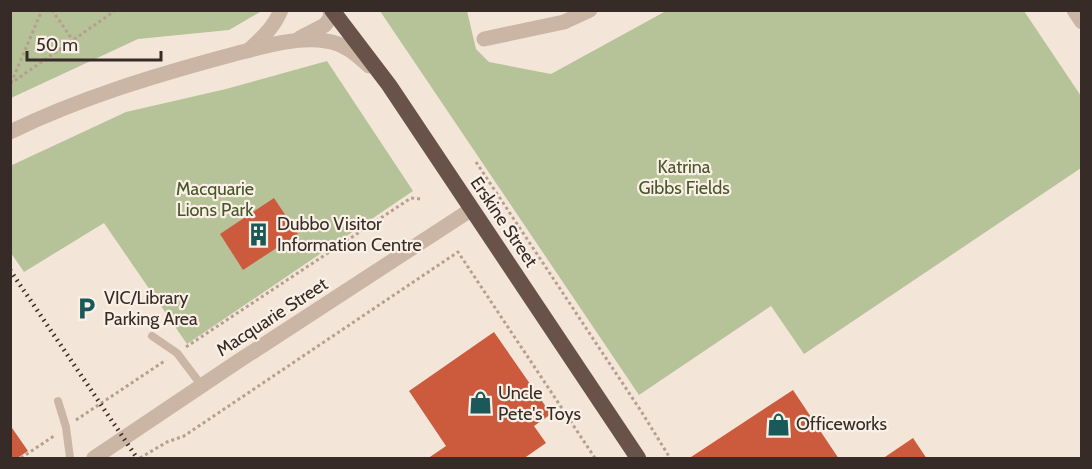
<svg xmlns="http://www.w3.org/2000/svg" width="1092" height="469" viewBox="0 0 1092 469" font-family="Cabin,sans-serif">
<rect width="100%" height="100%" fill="#f3e6d9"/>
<g fill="#b6c298">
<path d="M258,10L260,12L229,30L138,39L11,98V11Z"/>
<path d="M380,11H467L476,49L489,62L551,74L666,11H1024L1081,96V168L804,354L771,306L639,395Z"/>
<path d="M327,61L413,191L187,344L104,223L24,272L11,253L10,166L126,112L226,89Z"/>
</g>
<g fill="#cc5b3e">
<path d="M274,198L298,234L243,270L220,234Z"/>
<path d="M494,332L551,414L534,426L546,443L523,459H427L446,446L409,391Z"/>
<path d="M793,390L839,459H688Z"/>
<path d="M10,425L28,451L16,459H10Z"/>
<path d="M913,438L927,459H882Z"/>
</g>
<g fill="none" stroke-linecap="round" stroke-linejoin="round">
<g stroke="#b79f8f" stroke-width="3" stroke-dasharray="3 3" stroke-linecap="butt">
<path d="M52,10L74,42"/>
<path d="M11,83L42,10"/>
<path d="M10,84L116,10"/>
<path d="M476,162L641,411L670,458"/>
<path d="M186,347L411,198L421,199"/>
<path d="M76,420L166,360"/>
<path d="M21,458L54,436"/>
<path d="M140,458L167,442L184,436L458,252L595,458"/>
</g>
<g stroke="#cbb5a5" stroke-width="8">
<path d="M152,336L177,353L202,386"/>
<path d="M58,401L66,427L70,458"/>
</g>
<g stroke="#cbb5a5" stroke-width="15">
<path d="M1074,10L1082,22"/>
<path d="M484,39L564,22L590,10"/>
<path d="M94,458L237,362L472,209"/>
</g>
<g stroke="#cbb5a5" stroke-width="15">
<path d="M300,38L325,25L331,17L330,10"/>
<path d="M250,49C263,37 274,27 281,10"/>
<path d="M10,132C80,98 153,76 227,56C259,48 294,36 326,41C344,43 357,55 369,66"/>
</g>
<path stroke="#68524a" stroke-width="16" d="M332,10L389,85L638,458"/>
<path stroke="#362b26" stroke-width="4.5" stroke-dasharray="1.5 4.5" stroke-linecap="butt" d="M10,270L137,458"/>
</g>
<defs>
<symbol id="building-bare" viewBox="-9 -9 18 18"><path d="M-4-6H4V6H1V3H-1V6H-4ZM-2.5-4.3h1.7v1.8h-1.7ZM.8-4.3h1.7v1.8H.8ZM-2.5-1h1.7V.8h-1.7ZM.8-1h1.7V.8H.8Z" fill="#1a585a" stroke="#faf0e6" stroke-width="2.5" paint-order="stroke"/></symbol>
<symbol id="parking-bare" viewBox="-9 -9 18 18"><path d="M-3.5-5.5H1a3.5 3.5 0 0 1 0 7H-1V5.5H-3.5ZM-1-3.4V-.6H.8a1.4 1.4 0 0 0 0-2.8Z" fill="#1a585a" stroke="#faf0e6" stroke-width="2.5" paint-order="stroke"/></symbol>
<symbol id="shop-bare" viewBox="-9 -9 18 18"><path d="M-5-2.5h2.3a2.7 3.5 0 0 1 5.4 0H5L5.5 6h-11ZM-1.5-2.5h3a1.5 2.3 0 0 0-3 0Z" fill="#1a585a" stroke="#faf0e6" stroke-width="2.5" paint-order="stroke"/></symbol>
</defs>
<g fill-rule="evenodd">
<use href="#building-bare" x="242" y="218" width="33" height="33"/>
<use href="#parking-bare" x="70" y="292" width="33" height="33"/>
<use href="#shop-bare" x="464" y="386" width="33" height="33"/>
<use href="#shop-bare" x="762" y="408" width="33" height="33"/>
</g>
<g text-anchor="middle" stroke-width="4.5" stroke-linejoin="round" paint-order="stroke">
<g font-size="18" fill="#475629" stroke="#faf0e6">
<text x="684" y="173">Katrina<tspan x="684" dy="21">Gibbs Fields</tspan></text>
<text x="215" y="195">Macquarie<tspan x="215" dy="21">Lions Park</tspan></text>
</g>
<g font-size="18" fill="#362b26" stroke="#faf0e6">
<text transform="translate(504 222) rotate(56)" y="6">Erskine Street</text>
<text transform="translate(272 317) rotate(-33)" y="6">Macquarie Street</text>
</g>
<g font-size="18" fill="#362b26" stroke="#faf0e6" text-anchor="start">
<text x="277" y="230">Dubbo Visitor<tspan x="277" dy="21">Information Centre</tspan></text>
<text x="104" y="304">VIC/Library<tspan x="104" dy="21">Parking Area</tspan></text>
<text x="498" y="399">Uncle<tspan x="498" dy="21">Pete's Toys</tspan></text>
<text x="796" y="430">Officeworks</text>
</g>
</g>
<rect width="1092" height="469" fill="none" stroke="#362b26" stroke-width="24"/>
<path d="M27 51v9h134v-9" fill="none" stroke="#362b26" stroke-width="3"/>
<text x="36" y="51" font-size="18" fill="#362b26" stroke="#faf0e6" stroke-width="4.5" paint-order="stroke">50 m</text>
</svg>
